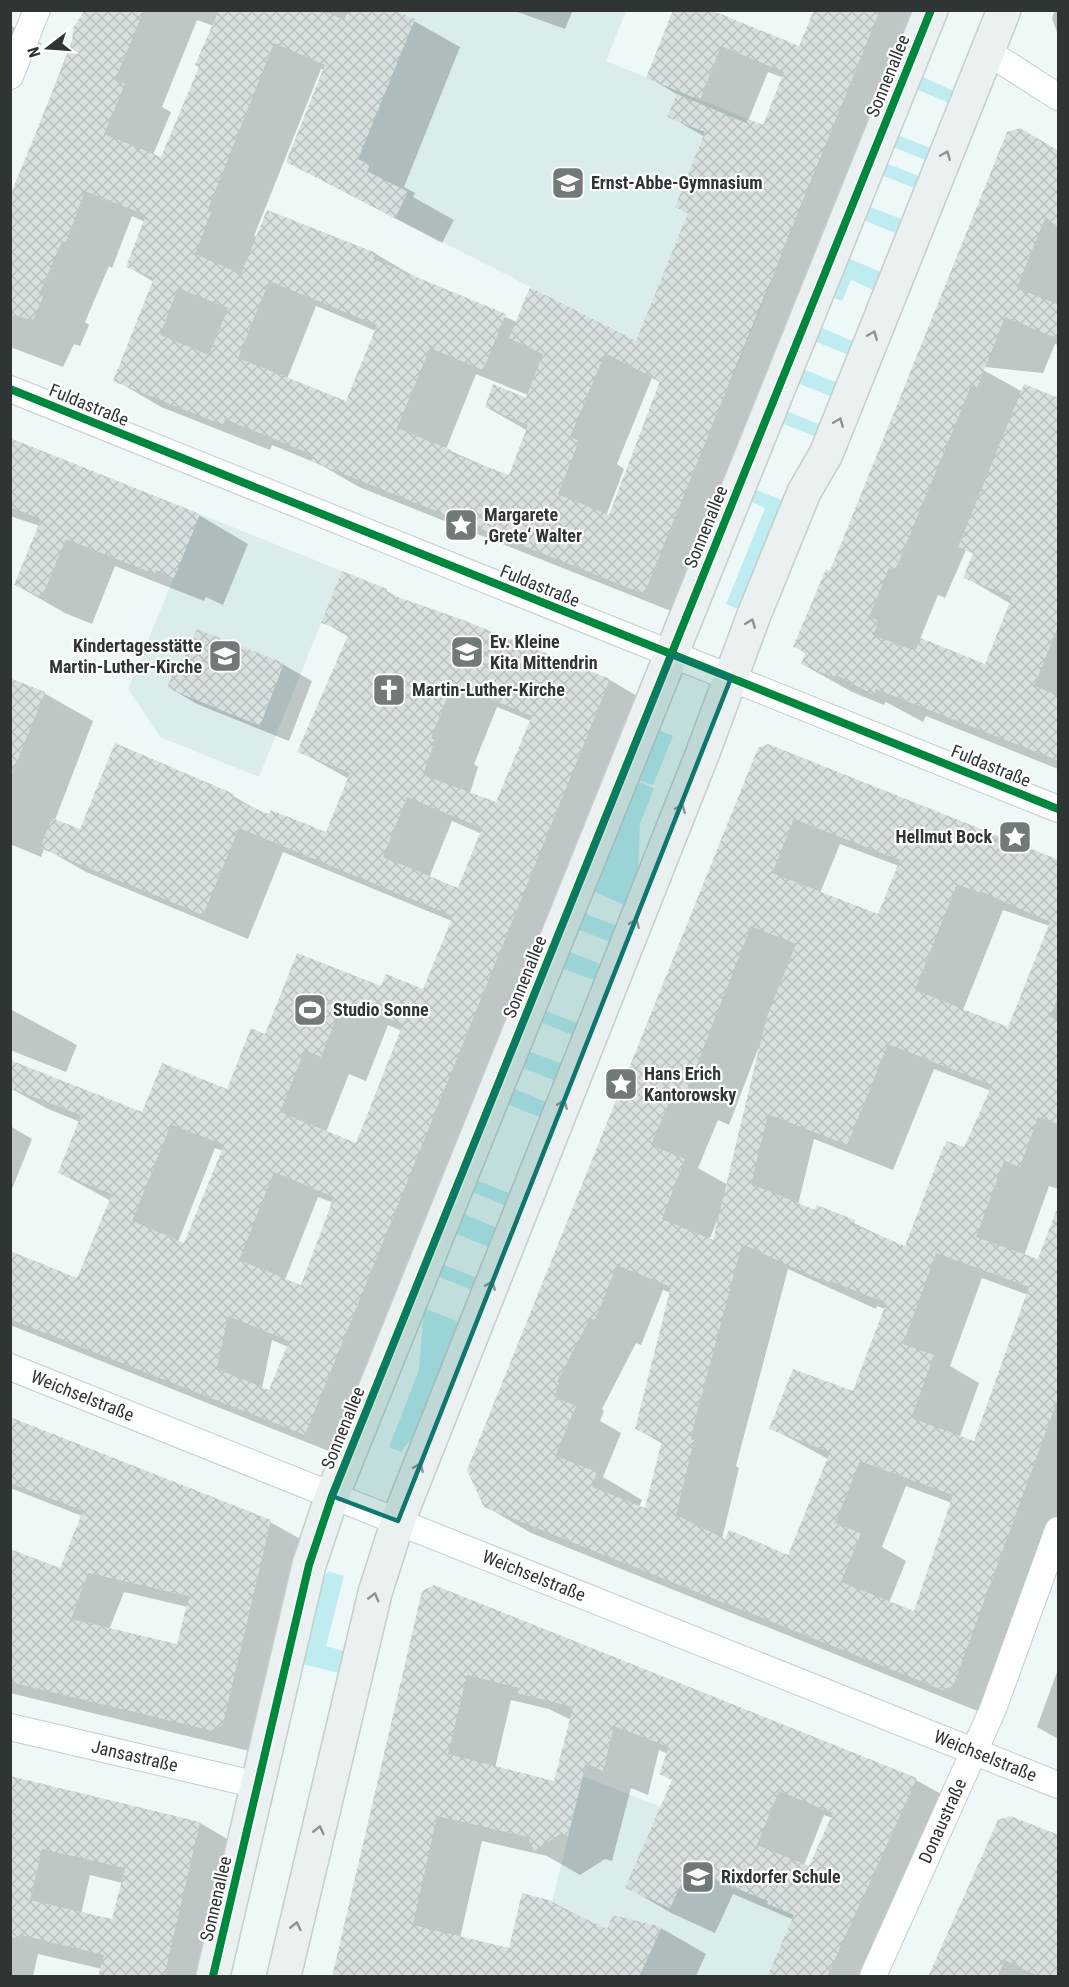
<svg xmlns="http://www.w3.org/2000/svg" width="1069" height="1987" viewBox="0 0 1069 1987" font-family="'Roboto Condensed',sans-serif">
<defs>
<pattern id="building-cross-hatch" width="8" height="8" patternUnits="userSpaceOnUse" patternTransform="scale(1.5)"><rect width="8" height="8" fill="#d8dfdf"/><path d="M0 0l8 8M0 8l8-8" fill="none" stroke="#bac0c0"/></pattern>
</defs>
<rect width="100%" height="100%" fill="#eff8f8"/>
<g fill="#dbeced">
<path d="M347,10L626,11L606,61L824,150L788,239L785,238L767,282L771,283L728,388L286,162Z"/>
<path d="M200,514L342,571L259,777L160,737L128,689Z"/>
<path d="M583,1776L867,1889L828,1976H534Z"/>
</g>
<g fill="#beecf1">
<path d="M921,76L956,92L951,104L916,89Z"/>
<path d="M897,135L933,149L928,161L893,147Z"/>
<path d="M886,163L921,177L917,189L881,175Z"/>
<path d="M868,206L904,220L898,234L863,220Z"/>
<path d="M848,258L883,273L876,291L851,280L842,301L832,297Z"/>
<path d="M820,327L855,342L849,355L814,341Z"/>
<path d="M803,369L838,383L833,397L797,383Z"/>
<path d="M786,411L821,425L817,437L781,423Z"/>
<path d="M754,489L784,501L740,610L726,604L765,508L750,501Z"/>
<path d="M659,730L673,736L653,785L639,780Z"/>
<path d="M637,781L654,788L640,824L638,868L627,906L592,891Z"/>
<path d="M584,913L619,927L612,943L577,929Z"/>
<path d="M568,951L603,965L597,981L561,968Z"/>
<path d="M544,1010L579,1024L575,1036L540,1022Z"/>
<path d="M528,1051L563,1064L556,1081L521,1067Z"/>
<path d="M513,1088L548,1103L542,1118L507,1104Z"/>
<path d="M476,1180L511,1194L506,1206L471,1191Z"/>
<path d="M462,1213L497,1228L489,1247L454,1233Z"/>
<path d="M442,1264L477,1278L472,1290L437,1276Z"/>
<path d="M424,1308L459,1322L414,1435L401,1452L389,1447L419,1370Z"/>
<path d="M328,1571L344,1576L326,1646L344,1651L339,1673L302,1664L321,1584Z"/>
</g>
<g fill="#0003" fill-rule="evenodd">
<path d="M84,10H389L414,21L460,47L404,187L415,193L413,197L454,220L442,243L288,162L325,70L321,69L254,236L376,254L422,281L517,322L637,343L689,214L677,207L705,137L669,116L678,95L648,77L674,10L800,48L815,10H937L691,619L359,487L321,465L272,445L270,450L161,407L115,380L154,282L127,266L145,222L132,216L112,268L109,266L85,322L89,325L80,346L74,344L63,367L10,347V201ZM197,20L214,26L200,66L162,159L153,155L171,112L162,107ZM768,72L784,78L764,127L748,121ZM316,306L376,331L346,403L287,379ZM476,374L528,395L527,400L486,407L528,431L510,477L446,449ZM652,378L662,383L610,517L606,516L624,469L617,464Z"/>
<path d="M512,10H573L565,29Z"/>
<path d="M1055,10H1058V36L1052,18Z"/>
<path d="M10,25L42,44L22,59L10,88Z"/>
<path d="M1058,152V345L1055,344L1043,373L976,366L1023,392L1058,400V769L926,716L923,722L886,702L884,705L852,692L802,664L807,654L795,647L831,573ZM966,550L974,554L965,577L1011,604L986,666L920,639L938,595L945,598Z"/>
<path d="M10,440L199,515L248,544L223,605L206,597L204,601L115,566L92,624L65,613L16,585L40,526L10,516Z"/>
<path d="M343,573L387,591L406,602L458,619L610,680L654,706L349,1459L10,1325V1251L78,1280L111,1201L60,1173L80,1122L46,1108L10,1088L143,1114L228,1091L265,1036L298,955L382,988L423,991L452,921L283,852L248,939L86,872L44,848L41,857L10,844V679L44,693L93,721L55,820L81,831L233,796L265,814L326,834L349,779L299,751L349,637L323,622ZM497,707L531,721L497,804L470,793L478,767L474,764ZM452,821L482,834L459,890L429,878ZM388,1025L402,1031L356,1145L326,1132L349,1074L366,1081ZM215,1148L223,1151L185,1245L178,1242ZM318,1197L334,1203L302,1287L285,1280ZM272,1340L288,1347L270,1391L262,1388Z"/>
<path d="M198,631L284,665L312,681L289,741L197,704L168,687L182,667Z"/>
<path d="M759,749L1058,862V1189L1049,1186L1024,1256L1039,1261L1058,1208V1547L990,1716L531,1533L485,1506ZM840,844L899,866L878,916L820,893ZM1003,910L1050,926L1009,1029L963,1010ZM758,1049L760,1050L728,1185L698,1168L718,1120L729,1125ZM934,1069L991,1091L965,1149L906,1248L837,1215L816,1212L798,1205L814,1139L893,1170ZM717,1221H719L714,1242L709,1240ZM788,1269L876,1309L877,1306L885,1309L854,1393L771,1428L828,1459L788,1557L722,1539L739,1468L736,1466ZM982,1278L1028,1295L974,1443L960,1436L979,1383L950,1366ZM663,1290L671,1293L637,1429L663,1444L646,1510L639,1507L642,1500L603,1477L621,1433L600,1421L604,1411L602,1409L636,1343L641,1345ZM906,1486L952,1503L915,1613L889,1603L906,1561L882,1547Z"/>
<path d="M10,1009L77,1045L66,1072L10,1050Z"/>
<path d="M10,1126L32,1139L12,1189L10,1188Z"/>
<path d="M10,1419L270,1522L306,1542L249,1751L10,1693V1550L61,1570L82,1516L10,1488ZM124,1592L188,1607L179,1646L109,1630Z"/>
<path d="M434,1587L916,1780L961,1805L883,1976H769L794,1920L733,1894L715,1933L671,1913L627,1887L673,1780L668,1754L659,1750L648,1795L631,1788L612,1861L605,1859L580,1875L547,1856L482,1841L460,1938L511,1950L552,1902L608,1931L661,1928L706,1954L696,1976H333ZM511,1700L549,1709L571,1720L556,1783L495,1768ZM824,1815L832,1818L810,1868L804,1865Z"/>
<path d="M1058,1669V1739L1037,1727Z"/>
<path d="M10,1778L200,1823L248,1851L218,1976H100L102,1969L38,1954L33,1976H10ZM90,1875L123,1883L113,1921L81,1914Z"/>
<path d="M1058,1837V1976H929Z"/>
</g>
<g fill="url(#building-cross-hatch)" fill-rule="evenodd">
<path d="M85,10H144L115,80L125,84L104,134L161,157L199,67L195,65L219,10H321L344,20L347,10H393L415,19L358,159L370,165L367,171L408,192L395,218L286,162L325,65L274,43L208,209L212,210L195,254L241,274L267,210L376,253L373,259L506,314L483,370L430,348L397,428L451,450L450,453L509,475L528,425L485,407L493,384L526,398L543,354L509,338L530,287L636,341L688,213L675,207L705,132L667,117L677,94L746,123L748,119L763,125L784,72L721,46L700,100L646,78L673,10H711L799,46L814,10H880L644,594L311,461L313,455L225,419L223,425L113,381L154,278L126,267L146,215L85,191L66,242L62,241L39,294L43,297L33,320L10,315V196L72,44L73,28ZM269,281L377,325L346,401L238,358ZM178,288L228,308L209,355L160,335ZM605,353L660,381L609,515L558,494L579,441L570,437Z"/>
<path d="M1020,128L1059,151V227L1045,218L1017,288L1059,305V339L1005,317L977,388L971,386L895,571L889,568L869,617L879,621L873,635L915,651L921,638L985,664L1012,597L963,578L973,553L958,547L1024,384L1059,398V624L1034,686L1059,696V761L876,689L874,695L836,675L835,678L801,664L806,652L793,647L826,569L830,571L1007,132Z"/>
<path d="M10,438L200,514L174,578L156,570L155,574L66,539L42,597L14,585L41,519L10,507Z"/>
<path d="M342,571L387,589L386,593L458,618L610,679L305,1435L10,1319V1251L77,1278L112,1194L58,1173L81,1115L10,1088V1060L142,1112L162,1063L227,1089L251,1028L265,1034L297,953L381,986L386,974L423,989L453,916L239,828L203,915L40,848L52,818L80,829L115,743L234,794L232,799L269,814L271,810L326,832L350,773L297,752L349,633L321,623ZM453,683L532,716L496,802L423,775L435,740L431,738ZM407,797L482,828L458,888L383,857ZM343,1001L403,1024L356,1143L280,1112L305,1050L321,1057ZM171,1124L224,1145L184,1243L132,1221ZM274,1172L334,1197L301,1285L239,1260ZM228,1316L289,1341L269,1390L217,1369Z"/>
<path d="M197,629L284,663L260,726L167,688L177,664L181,665Z"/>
<path d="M10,678L45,692L12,774H10Z"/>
<path d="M768,744L1059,860V995L1050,1017L1059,1020V1124L1038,1117L1020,1167L1004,1161L976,1237L1038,1259L1056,1211H1059V1396L953,1686L943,1690L484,1507L467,1470L758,748ZM794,819L900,860L878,914L772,873ZM957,884L979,893L980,891L1050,922L1008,1027L915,990ZM751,926L796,944L766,1019L713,1240L662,1219L685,1159L651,1145L672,1095L683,1100ZM888,1044L992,1085L964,1147L947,1141L942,1150L905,1246L853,1225L855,1220L837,1213L817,1205L815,1210L751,1184L768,1114L847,1145ZM742,1244L830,1284L831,1281L886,1303L853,1391L793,1369L769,1429L830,1452L788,1555L729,1530L725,1539L676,1515L694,1440L691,1439L696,1416ZM936,1253L1029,1287L974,1441L911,1418L934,1355L903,1344ZM617,1265L671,1287L635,1429L662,1440L645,1508L592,1487L597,1472L555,1456L576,1406L554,1397L559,1383L557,1382L590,1318L595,1320ZM860,1461L953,1495L914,1611L841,1582L861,1533L835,1523Z"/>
<path d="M10,1417L271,1520L223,1724L213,1731L10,1682V1549L60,1568L83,1511L10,1483ZM88,1573L189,1596L177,1644L71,1619Z"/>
<path d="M434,1585L917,1778L827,1977H767L794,1915L767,1904L768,1901L688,1869L670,1908L625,1888L672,1780L659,1774L669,1747L614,1726L603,1771L586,1763L568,1836L560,1834L534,1851L528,1837L437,1816L413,1925L509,1948L522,1893L552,1901V1903L607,1929L613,1915L662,1927L639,1977H332L422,1591ZM467,1675L519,1688L517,1693L573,1707L554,1781L448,1754ZM779,1791L833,1813L809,1866L757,1845Z"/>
<path d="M10,1776L200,1822L164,1977H98L104,1955L21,1935L20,1939L10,1937ZM42,1849L125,1868L112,1919L30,1900Z"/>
<path d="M1010,1816L1059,1835V1977H1040L1005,1960L997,1977H928L998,1820Z"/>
</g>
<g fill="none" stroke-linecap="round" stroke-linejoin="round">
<defs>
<g id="street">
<path d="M988,52L1058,97"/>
<path d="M10,76L37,10"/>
<path d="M10,389L1058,809"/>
<path id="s1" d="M10,1367L1058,1785"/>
<path id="s2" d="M10,1727L258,1785"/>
<path id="s3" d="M873,1976L993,1709L1058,1530"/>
</g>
<g id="secondary">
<path d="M213,1976L309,1565L332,1496L931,10"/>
<path d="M284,1976L375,1593L398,1521L702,755L754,615L804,492L826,454L1004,10"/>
</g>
</defs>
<use href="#street" stroke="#c6cdcd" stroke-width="28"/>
<use href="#secondary" stroke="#c6cdcd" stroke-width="36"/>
<use href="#street" stroke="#fdfefe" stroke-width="26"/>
<use href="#secondary" stroke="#ebf0f0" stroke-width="33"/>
<defs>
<g id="cycleway">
<path d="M10,389L1058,809"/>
<path d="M213,1976L309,1565L332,1496L931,10"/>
</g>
</defs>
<use href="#cycleway" stroke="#fff" stroke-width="11"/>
<use href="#cycleway" stroke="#00873e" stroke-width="8"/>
</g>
<defs><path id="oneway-chevron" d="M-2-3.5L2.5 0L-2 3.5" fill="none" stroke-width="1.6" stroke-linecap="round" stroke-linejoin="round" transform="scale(1.5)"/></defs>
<g stroke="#8d9292">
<use href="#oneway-chevron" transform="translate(946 155) rotate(-68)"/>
<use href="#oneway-chevron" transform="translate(873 335) rotate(-68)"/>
<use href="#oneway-chevron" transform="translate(839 422) rotate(-68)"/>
<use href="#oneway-chevron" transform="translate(751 623) rotate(-69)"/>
<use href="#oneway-chevron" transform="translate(681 808) rotate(-68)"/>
<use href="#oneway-chevron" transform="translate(635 923) rotate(-68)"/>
<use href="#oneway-chevron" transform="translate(563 1104) rotate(-68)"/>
<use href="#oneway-chevron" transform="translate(491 1285) rotate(-68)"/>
<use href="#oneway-chevron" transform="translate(419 1467) rotate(-68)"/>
<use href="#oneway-chevron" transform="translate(374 1597) rotate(-75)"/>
<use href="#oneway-chevron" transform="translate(319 1830) rotate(-77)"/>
<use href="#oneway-chevron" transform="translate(296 1926) rotate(-77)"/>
</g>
<path fill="#0f766e" fill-opacity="0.2" stroke="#0f766e" stroke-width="4.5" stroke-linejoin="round" d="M672,655L731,678L398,1521L332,1496Z"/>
<defs>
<symbol id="school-square" viewBox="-11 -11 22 22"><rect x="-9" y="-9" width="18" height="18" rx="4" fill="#727979" stroke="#fff"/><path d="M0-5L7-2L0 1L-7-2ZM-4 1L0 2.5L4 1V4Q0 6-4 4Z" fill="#fff"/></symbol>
<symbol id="sight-square" viewBox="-11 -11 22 22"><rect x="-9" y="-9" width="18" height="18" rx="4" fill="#727979" stroke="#fff"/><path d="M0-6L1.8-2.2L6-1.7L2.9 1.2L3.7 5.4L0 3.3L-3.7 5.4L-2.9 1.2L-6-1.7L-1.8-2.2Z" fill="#fff"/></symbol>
<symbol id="church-square" viewBox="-11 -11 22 22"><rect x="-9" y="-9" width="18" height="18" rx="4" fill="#727979" stroke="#fff"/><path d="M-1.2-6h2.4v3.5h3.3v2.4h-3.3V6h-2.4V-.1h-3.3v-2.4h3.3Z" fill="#fff"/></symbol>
<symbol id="stadium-square" viewBox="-11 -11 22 22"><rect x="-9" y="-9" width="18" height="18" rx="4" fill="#727979" stroke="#fff"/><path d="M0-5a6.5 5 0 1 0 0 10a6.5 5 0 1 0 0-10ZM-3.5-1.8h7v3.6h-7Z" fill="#fff"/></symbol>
</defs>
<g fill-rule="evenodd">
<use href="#school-square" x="549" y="164" width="38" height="38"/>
<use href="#sight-square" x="442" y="506" width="38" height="38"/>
<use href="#school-square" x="448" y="633" width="38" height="38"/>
<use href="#school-square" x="206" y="637" width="38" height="38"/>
<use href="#church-square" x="370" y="671" width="38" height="38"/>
<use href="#sight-square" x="996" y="818" width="38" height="38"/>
<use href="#stadium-square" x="291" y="991" width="38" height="38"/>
<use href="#sight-square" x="602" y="1065" width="38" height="38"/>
<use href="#school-square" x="679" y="1858" width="38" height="38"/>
</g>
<g text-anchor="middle" stroke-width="4.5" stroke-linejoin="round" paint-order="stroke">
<g font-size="18" fill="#2f3435" stroke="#fff">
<text transform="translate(888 76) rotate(-68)" y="6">Sonnenallee</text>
<text transform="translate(89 405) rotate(22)" y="6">Fuldastraße</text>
<text transform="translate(706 527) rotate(-68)" y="6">Sonnenallee</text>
<text transform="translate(540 586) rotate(22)" y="6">Fuldastraße</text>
<text transform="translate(991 766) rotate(22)" y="6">Fuldastraße</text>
<text transform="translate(525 977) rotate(-68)" y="6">Sonnenallee</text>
<text dy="6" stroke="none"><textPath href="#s1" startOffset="78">Weichselstraße</textPath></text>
<text transform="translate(343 1428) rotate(-68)" y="6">Sonnenallee</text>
<text dy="6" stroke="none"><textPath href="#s1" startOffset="564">Weichselstraße</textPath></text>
<text dy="6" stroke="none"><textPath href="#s2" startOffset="128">Jansastraße</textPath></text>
<text dy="6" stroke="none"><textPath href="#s1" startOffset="1050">Weichselstraße</textPath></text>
<text dy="6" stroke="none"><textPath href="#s3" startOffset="170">Donaustraße</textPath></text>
<text transform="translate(216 1899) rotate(-77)" y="6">Sonnenallee</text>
</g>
<g font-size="18" font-weight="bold" fill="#2f3435" stroke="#fff" text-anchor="start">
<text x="591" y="189">Ernst-Abbe-Gymnasium</text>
<text x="484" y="521">Margarete<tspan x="484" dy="21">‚Grete‘ Walter</tspan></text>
<text x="490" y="648">Ev. Kleine<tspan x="490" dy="21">Kita Mittendrin</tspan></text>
<text x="202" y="652" text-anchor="end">Kindertagesstätte<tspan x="202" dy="21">Martin-Luther-Kirche</tspan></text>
<text x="412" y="696">Martin-Luther-Kirche</text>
<text x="992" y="843" text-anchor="end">Hellmut Bock</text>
<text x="333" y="1016">Studio Sonne</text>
<text x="644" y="1080">Hans Erich<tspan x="644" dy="21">Kantorowsky</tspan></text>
<text x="721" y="1883">Rixdorfer Schule</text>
</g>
</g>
<rect width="1069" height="1987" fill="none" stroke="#2f3435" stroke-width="24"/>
<g transform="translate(48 48) rotate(253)" stroke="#ffffff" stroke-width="4.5" paint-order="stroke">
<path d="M0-4.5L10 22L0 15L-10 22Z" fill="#2f3435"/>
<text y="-9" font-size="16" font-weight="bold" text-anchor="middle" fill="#2f3435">N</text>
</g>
</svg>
